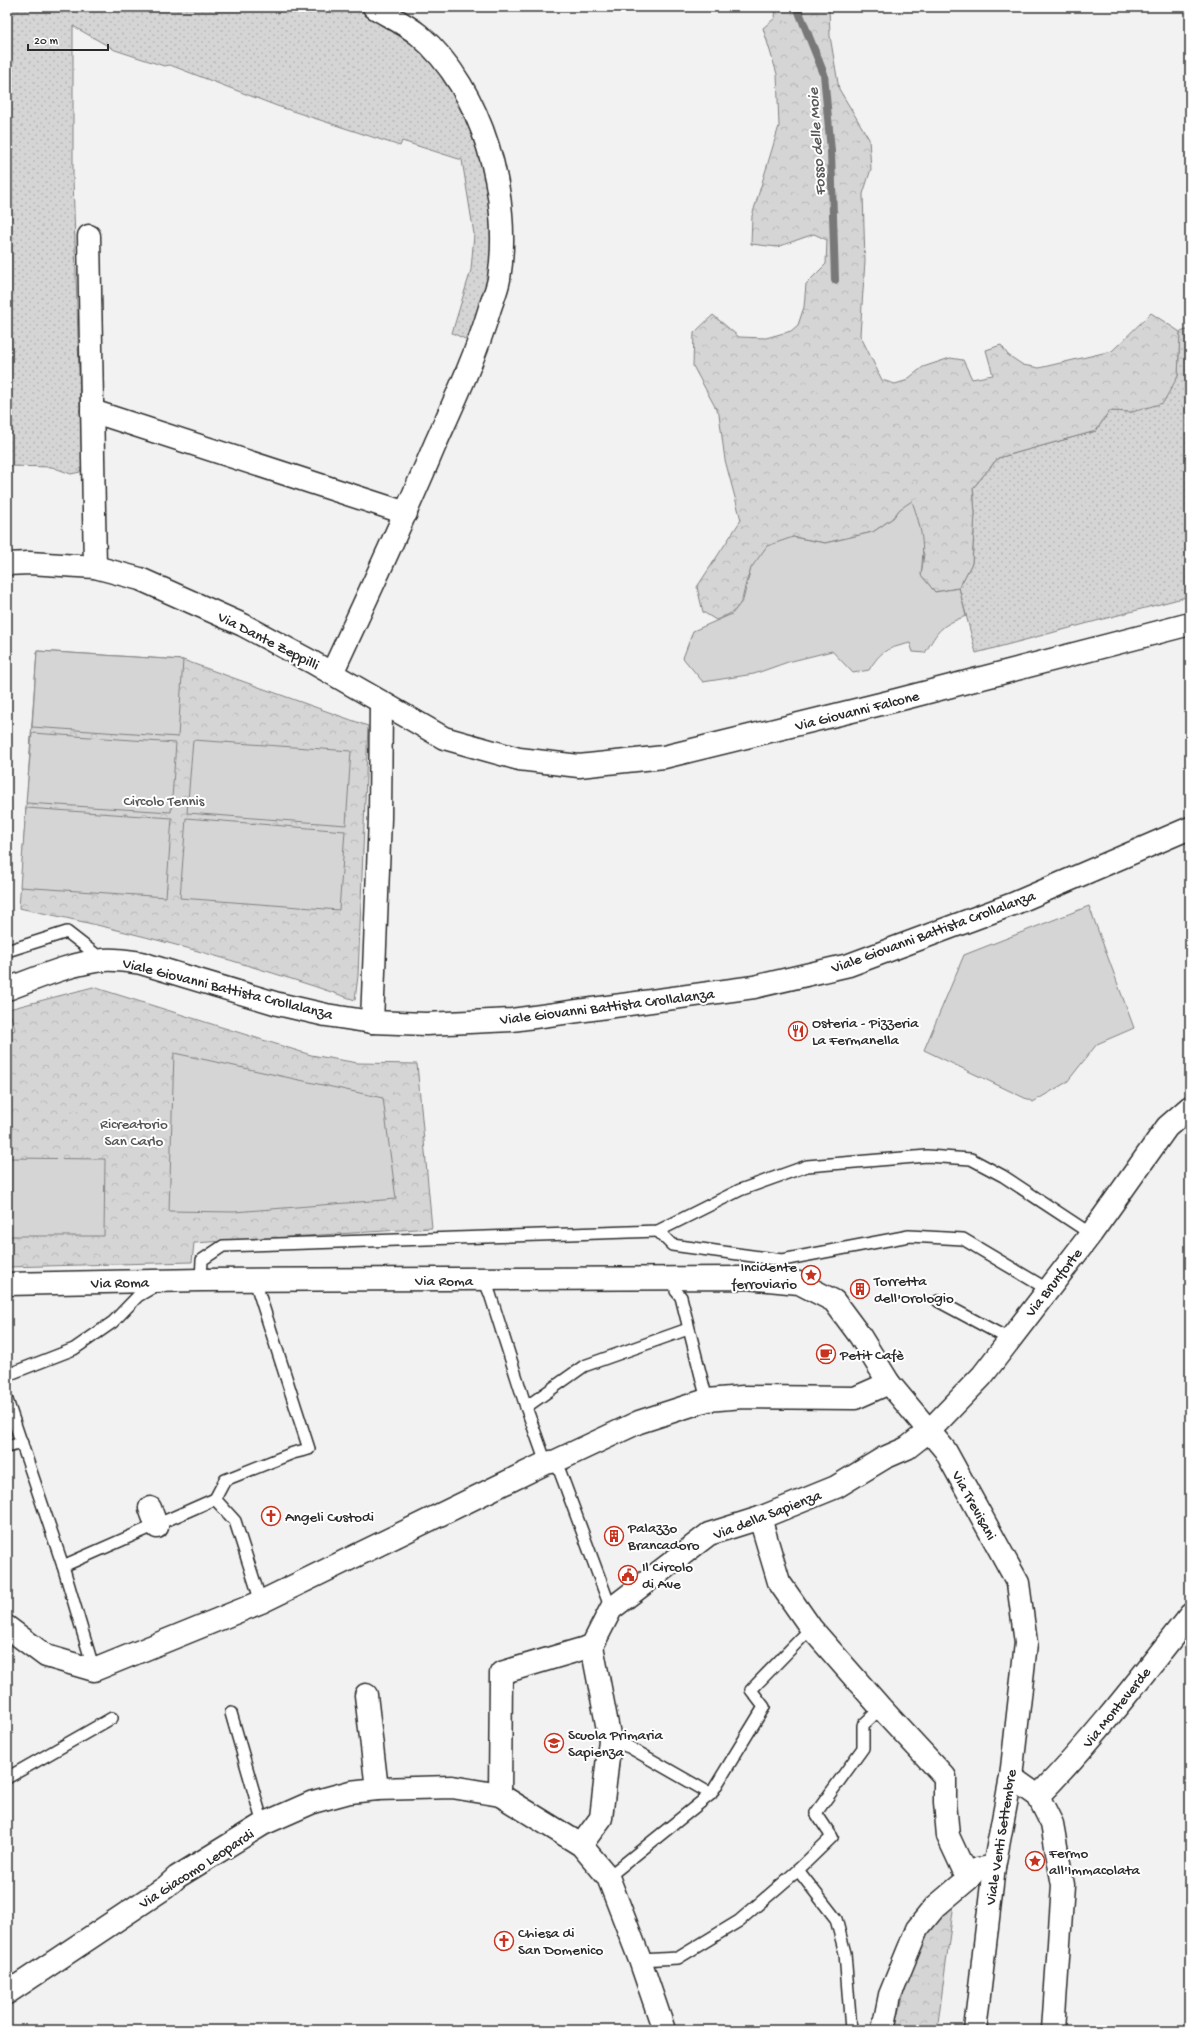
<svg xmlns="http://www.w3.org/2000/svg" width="1197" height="2037" viewBox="0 0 1197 2037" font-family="'Gochi Hand',sans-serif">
<defs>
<pattern id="grass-dots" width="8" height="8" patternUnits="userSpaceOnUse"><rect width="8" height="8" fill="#d5d5d5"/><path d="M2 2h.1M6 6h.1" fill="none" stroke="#b7b7b7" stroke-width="1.8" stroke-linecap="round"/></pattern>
<pattern id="forest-crowns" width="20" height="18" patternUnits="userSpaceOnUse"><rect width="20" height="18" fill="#d5d5d5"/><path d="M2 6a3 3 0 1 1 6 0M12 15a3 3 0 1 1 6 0" fill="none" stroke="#b7b7b7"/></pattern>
</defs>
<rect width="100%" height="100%" fill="#f2f2f2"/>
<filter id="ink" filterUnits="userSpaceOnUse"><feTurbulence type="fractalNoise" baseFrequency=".025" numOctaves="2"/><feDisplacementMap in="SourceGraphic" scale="8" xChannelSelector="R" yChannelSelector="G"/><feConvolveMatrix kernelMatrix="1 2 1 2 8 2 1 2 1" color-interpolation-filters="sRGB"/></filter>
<g filter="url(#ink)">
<g fill="url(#grass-dots)" stroke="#808080">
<path d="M7,7H367L416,37L451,77L491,183L495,280L474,343L452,333L471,270L474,234L462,160L402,141L400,146L277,106L170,65L164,66L115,50L73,26V179L82,465L80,472L71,474L52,467L7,466Z"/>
<path d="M1190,329V596L976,653L959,588L972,563L975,513L973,488L998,458L1096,431L1109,411L1132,412L1178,376L1180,332Z"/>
</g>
<g fill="url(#forest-crowns)" stroke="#808080">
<path d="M776,7H829L830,36L839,89L869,139L871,169L863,194L865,261L860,335L882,380L895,384L905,381L923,367L950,358L963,360L972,379L993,375L986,350L1001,345L1008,355L1023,365L1039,368L1112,351L1151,313L1180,332L1178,376L1163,403L1132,412L1109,411L1096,431L998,458L973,488L975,513L972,563L959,588L935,592L921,575L924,554L900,509L893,518L873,532L825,543L793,537C785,543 754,563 751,570C738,596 751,607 716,620L703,612L697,587L741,520L725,460L719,414L693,366L694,333L713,315L739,337L766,338L791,331L798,325L804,307L806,284L826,264L827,240L814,234L777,247L751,244L752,216L779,126L777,74L763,28L775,18Z"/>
<path d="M37,651L183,660L368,726L358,976L355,1000C245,962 133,931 19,908Z"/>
<path d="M93,987L311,1055L358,1063L417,1064L432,1228L194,1243L192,1262L7,1267V1033L15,1030L9,1009Z"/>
<path d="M955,1896L937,2030H894L921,1933Z"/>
</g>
<g fill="#d5d5d5" stroke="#808080">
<path d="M912,501C922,530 925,544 921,575L935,592L959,588L966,616C940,626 939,629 925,653L913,652L910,643C887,649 882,649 869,670L853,673L832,651L788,662L754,674L703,682L683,658L693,631L732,614L743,600L751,568L767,546L793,537L825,543L873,532L893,518L900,509Z"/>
<path d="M37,651L183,660L178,737L32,727Z"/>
<path d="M32,733L176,743L171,812L26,803Z"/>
<path d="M193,740L351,751L346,825L187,813Z"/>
<path d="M26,808L172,818L166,897L20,887Z"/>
<path d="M186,818L345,831L339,910L180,898Z"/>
<path d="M1089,906L1134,1028L1097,1044L1067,1082L1033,1102L924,1050L964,955Z"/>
<path d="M174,1053L383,1098L396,1199L234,1212L169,1211Z"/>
<path d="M7,1158L105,1159L104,1236H7Z"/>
</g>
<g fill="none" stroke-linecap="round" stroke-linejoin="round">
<path stroke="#787878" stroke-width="8" d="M797,7L824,74L831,151L835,280"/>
<defs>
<g id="lane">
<path d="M7,951L67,932L103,960"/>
<path d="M658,1231L672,1245L782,1260L909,1236L963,1239L1047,1289"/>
<path d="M675,1278L676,1291L681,1297L707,1400"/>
<path d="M201,1280L202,1260L223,1246L658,1231L740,1190L807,1166L927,1156L971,1159L1003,1176L1091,1234"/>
<path d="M484,1280L490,1294L526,1407L546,1463"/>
<path d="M938,1301L1009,1339"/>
<path d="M7,1375L74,1349L113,1322L138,1296L157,1285"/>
<path d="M7,1400L63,1566L94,1670"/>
<path d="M526,1407L584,1366L688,1329"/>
<path d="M7,1447L22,1443"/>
<path d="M556,1461L611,1609"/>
<path d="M215,1499L225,1480L293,1453L309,1449L255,1281"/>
<path d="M63,1566L215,1499L235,1521L261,1602"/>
<path d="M231,1713L263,1824"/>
<path d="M610,1740L629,1747L711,1794"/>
<path d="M7,1778L112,1718"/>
<path d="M798,1870L832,1837L816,1813L863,1748V1725L881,1708"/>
<path d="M608,1877L711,1794L764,1707L751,1690L811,1628"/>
<path d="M640,1960L678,1958L739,1921L798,1870L836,1919L845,1953L851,2030"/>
</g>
<g id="street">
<path d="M89,236L95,567"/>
<path d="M92,411L406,513"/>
<path d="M332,673C367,598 402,523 434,447C454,402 475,358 489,311C492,301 497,290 499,279C512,197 483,89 419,35C406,24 388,16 374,7"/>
<path d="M372,1022L380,818L381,703"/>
<path d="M7,1284L201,1280L747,1278L799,1283L834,1301L860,1336L889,1383L945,1450L1018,1583L1026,1643L1011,1777L994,1867L975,2030"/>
<path d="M150,1508L157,1527"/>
<path d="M760,1518L779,1582L811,1628L881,1708L945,1777V1802L948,1836L968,1879L977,1869L994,1867"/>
<path d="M7,1627L46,1656L94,1670L261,1602L546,1463L556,1461L639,1422L707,1400L743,1397L855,1398L889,1383"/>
<path d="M366,1695L377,1789"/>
<path d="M1011,1777L1038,1796L1052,1824L1063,1885L1053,2030"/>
<path d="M500,1795L501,1673L592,1646L611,1609L709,1534L760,1518L836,1487L884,1458L907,1448L930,1430L982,1376L1091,1234L1167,1127L1190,1107"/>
<path d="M1038,1796C1093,1740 1141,1677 1190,1615"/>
<path d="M581,1845L601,1818L610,1740L592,1646"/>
<path d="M7,1993L166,1887L177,1877L263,1824L313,1802L350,1792L377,1789L452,1787L500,1795L581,1845L608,1877L640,1960L664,2030"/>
<path d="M883,2030L890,1995L917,1929L935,1907L968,1879"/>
</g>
<g id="secondary">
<path d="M7,564L29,563L95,567L140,579L243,625L312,662L444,738L519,759L579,766L664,757L897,700L1190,624"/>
<path d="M7,989C38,978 71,963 104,960C116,959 128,961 141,963L278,1004L326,1015L372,1022L426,1024L512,1020L754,987L849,965L1013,904L1190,828"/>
</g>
</defs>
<use href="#lane" stroke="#2b2b2b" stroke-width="14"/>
<use href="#street" stroke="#2b2b2b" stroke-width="25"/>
<use href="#secondary" stroke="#2b2b2b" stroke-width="25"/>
<use href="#lane" stroke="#fff" stroke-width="11"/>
<use href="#street" stroke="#fff" stroke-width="22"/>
<use href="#secondary" stroke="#fff" stroke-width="22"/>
</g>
</g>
<defs>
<symbol id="restaurant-ring" viewBox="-11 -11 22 22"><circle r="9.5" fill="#fff" stroke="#c8321e" stroke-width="1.5"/><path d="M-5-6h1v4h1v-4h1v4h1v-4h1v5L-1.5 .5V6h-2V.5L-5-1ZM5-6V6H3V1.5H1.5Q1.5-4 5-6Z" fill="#c8321e"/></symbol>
<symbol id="sight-ring" viewBox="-11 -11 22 22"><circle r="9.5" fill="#fff" stroke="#c8321e" stroke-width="1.5"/><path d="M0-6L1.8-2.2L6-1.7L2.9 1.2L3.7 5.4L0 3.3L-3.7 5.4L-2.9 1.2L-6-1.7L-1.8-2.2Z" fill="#c8321e"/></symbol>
<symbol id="building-ring" viewBox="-11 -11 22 22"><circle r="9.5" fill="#fff" stroke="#c8321e" stroke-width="1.5"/><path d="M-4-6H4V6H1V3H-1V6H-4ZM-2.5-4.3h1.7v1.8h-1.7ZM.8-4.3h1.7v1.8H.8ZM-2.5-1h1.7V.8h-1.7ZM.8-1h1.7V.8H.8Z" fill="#c8321e"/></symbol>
<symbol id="cafe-ring" viewBox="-11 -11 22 22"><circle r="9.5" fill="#fff" stroke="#c8321e" stroke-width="1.5"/><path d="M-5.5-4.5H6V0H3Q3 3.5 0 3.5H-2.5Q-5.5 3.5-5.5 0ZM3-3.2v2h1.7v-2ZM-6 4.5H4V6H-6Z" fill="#c8321e"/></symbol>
<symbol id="church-ring" viewBox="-11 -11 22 22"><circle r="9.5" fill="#fff" stroke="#c8321e" stroke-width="1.5"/><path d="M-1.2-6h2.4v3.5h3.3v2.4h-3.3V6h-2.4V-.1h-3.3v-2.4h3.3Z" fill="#c8321e"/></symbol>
<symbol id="civic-ring" viewBox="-11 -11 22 22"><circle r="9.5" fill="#fff" stroke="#c8321e" stroke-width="1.5"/><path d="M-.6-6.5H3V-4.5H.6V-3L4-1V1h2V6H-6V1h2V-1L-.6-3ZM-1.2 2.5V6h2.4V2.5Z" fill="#c8321e"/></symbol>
<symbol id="school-ring" viewBox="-11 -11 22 22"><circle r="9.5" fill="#fff" stroke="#c8321e" stroke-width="1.5"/><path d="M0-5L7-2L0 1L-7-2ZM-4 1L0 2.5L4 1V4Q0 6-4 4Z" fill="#c8321e"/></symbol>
</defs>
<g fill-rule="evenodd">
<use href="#restaurant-ring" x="787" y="1020" width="22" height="22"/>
<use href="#sight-ring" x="800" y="1264" width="22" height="22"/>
<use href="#building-ring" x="849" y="1278" width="22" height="22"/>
<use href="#cafe-ring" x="815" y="1343" width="22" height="22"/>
<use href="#church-ring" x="260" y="1505" width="22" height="22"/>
<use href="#building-ring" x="603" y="1525" width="22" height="22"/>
<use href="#civic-ring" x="617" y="1564" width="22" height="22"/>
<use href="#school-ring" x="543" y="1732" width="22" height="22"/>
<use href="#sight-ring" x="1024" y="1850" width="22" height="22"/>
<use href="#church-ring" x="493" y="1930" width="22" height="22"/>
</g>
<g text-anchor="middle" stroke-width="4" stroke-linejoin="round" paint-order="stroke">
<g font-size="15" fill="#2b2b2b" stroke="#fff">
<text transform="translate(269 640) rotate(27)" y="5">Via Dante Zeppilli</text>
<text transform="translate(857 710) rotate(-14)" y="5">Via Giovanni Falcone</text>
<text transform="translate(933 931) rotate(-20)" y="5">Viale Giovanni Battista Crollalanza</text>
<text transform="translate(228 988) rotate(14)" y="5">Viale Giovanni Battista Crollalanza</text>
<text transform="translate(607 1006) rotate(-7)" y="5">Viale Giovanni Battista Crollalanza</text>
<text x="444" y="1285">Via Roma</text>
<text transform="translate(120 1282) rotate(-1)" y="5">Via Roma</text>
<text transform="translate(1053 1282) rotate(-52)" y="5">Via Brunforte</text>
<text transform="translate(975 1505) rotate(61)" y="5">Via Trevisani</text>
<text transform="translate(767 1514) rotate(-21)" y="5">Via della Sapienza</text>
<text transform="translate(1116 1707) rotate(-51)" y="5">Via Monteverde</text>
<text transform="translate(1000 1837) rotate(-81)" y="5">Viale Venti Settembre</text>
<text transform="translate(196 1868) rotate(-33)" y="5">Via Giacomo Leopardi</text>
</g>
<g font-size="15" fill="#565656" stroke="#fff">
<text x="164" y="805">Circolo Tennis</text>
<text x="134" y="1128">Ricreatorio<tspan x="134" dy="17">San Carlo</tspan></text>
</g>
<g font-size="15" fill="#2b2b2b" stroke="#fff" text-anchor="start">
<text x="812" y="1027">Osteria - Pizzeria<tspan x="812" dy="17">La Fermanella</tspan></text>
<text x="797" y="1271" text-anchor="end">Incidente<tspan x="797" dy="17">ferroviario</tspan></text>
<text x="874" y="1285">Torretta<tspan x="874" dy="17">dell'Orologio</tspan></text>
<text x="840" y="1359">Petit Cafè</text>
<text x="285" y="1521">Angeli Custodi</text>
<text x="628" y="1532">Palazzo<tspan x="628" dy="17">Brancadoro</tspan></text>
<text x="642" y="1571">Il Circolo<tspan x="642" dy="17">di Ave</tspan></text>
<text x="568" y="1739">Scuola Primaria<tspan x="568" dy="17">Sapienza</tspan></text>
<text x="1049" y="1857">Fermo<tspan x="1049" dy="17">all'Immacolata</tspan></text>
<text x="518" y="1937">Chiesa di<tspan x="518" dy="17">San Domenico</tspan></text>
</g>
<g font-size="16" font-style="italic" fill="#585858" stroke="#fff">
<text transform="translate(815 142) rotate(-94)" y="6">Fosso delle Moie</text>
</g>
</g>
<rect width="1197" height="2037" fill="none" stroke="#fff" stroke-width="24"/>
<rect x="12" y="12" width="1173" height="2013" fill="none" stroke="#2b2b2b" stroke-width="1.5" filter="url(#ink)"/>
<path d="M28 44v6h80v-6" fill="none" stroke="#2b2b2b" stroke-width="2"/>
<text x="34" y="44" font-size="12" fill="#2b2b2b" stroke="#ffffff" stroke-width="3" paint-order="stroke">20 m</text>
</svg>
